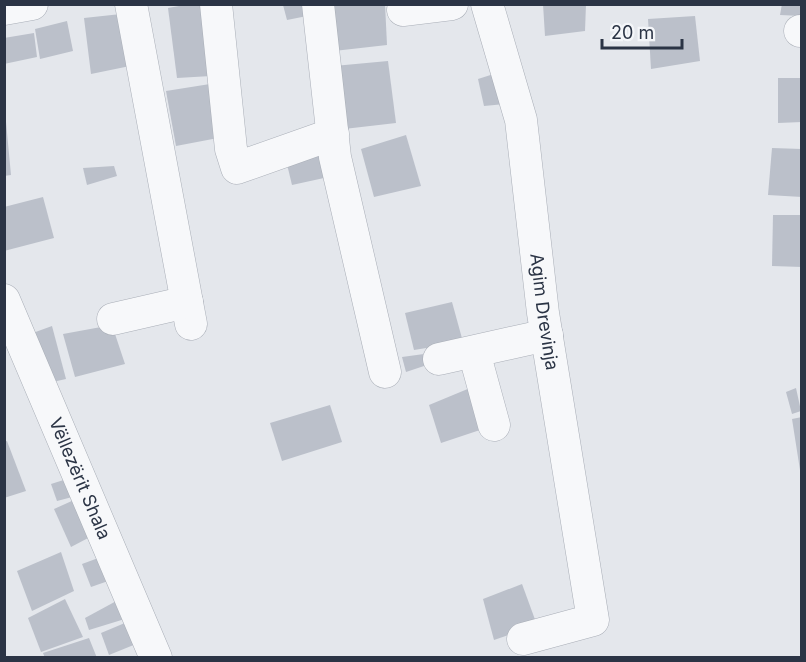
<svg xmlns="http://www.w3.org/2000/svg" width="806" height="662" viewBox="0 0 806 662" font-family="Inter,sans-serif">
<rect width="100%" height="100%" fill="#e4e7ec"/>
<g fill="#bbc0ca">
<path d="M190,4H205L211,76L177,78L168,8Z"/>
<path d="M328,4H385L387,45L334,51Z"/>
<path d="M543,4H586L585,31L545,36Z"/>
<path d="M782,4H802V16L780,15Z"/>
<path d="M283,5H305L307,16L287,20Z"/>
<path d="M121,14L130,66L91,74L84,18Z"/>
<path d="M695,16L700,61L651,69L648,19Z"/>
<path d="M67,21L73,51L40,59L35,29Z"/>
<path d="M34,33L37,57L4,64V38Z"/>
<path d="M388,61L396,123L344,129L334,66Z"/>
<path d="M500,72L505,104L484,106L478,79Z"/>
<path d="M778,78H802V122L778,123Z"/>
<path d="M210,84L218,138L176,146L166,91Z"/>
<path d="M4,122H6L11,175L4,176Z"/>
<path d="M406,135L421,186L374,197L361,149Z"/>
<path d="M317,148L324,178L292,185L285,156Z"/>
<path d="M772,148L802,149V197L768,195Z"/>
<path d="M114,166L117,176L87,185L83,168Z"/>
<path d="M43,197L54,238L4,251V207Z"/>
<path d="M773,215H802V267L772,266Z"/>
<path d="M452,302L463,342L414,350L405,313Z"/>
<path d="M112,325L125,364L75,377L63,334Z"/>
<path d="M52,326L66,379L48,383L30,334Z"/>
<path d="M424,354L427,365L406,372L402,357Z"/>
<path d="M470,388L486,428L441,443L429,405Z"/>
<path d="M796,388L801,411L792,414L786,392Z"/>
<path d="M330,405L342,442L282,461L270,423Z"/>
<path d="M802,417V470H800L792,419Z"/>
<path d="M7,441L26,491L4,498V442Z"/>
<path d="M70,478L76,496L57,501L51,484Z"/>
<path d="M74,500L90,537L71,547L54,509Z"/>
<path d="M61,552L74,591L32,611L17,571Z"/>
<path d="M101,557L111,580L91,587L82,564Z"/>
<path d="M522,584L537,625L494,640L483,599Z"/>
<path d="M65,599L83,637L41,652L28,618Z"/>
<path d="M120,599L128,618L89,630L85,618Z"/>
<path d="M132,620L141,642L109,655L101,633Z"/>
<path d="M89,638L97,658H45L43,653Z"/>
</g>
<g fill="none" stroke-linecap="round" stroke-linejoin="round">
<defs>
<g id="minor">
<path d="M131,4L191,324"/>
<path d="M216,4L231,149L237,168L333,134"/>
<path d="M318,4L335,157L385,372"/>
<path id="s1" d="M487,4L521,120L543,313L593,620L523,639"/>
<path d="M4,9L32,4"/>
<path d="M403,10L452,4"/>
<path d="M800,31H802"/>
<path id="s2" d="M4,300L156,658"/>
<path d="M113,319L187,302"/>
<path d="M474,352L494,425"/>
<path d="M439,359L547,335"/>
</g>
</defs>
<use href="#minor" stroke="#a9aeb7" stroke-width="33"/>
<use href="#minor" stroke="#f7f8fa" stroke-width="32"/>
</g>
<g text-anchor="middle" stroke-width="6" stroke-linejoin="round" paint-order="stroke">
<g font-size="18" fill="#2b3445" stroke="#f4f6f9">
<text dy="6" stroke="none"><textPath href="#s1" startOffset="314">Agim Drevinja</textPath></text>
<text dy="6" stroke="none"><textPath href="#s2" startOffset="194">Vëllezërit Shala</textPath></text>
</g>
</g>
<rect width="806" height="662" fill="none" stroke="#2b3445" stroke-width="12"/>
<path d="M602 39v9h80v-9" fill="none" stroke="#2b3445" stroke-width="3"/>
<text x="611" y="39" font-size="18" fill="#2b3445" stroke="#f4f6f9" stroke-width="4.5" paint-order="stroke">20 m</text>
</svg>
